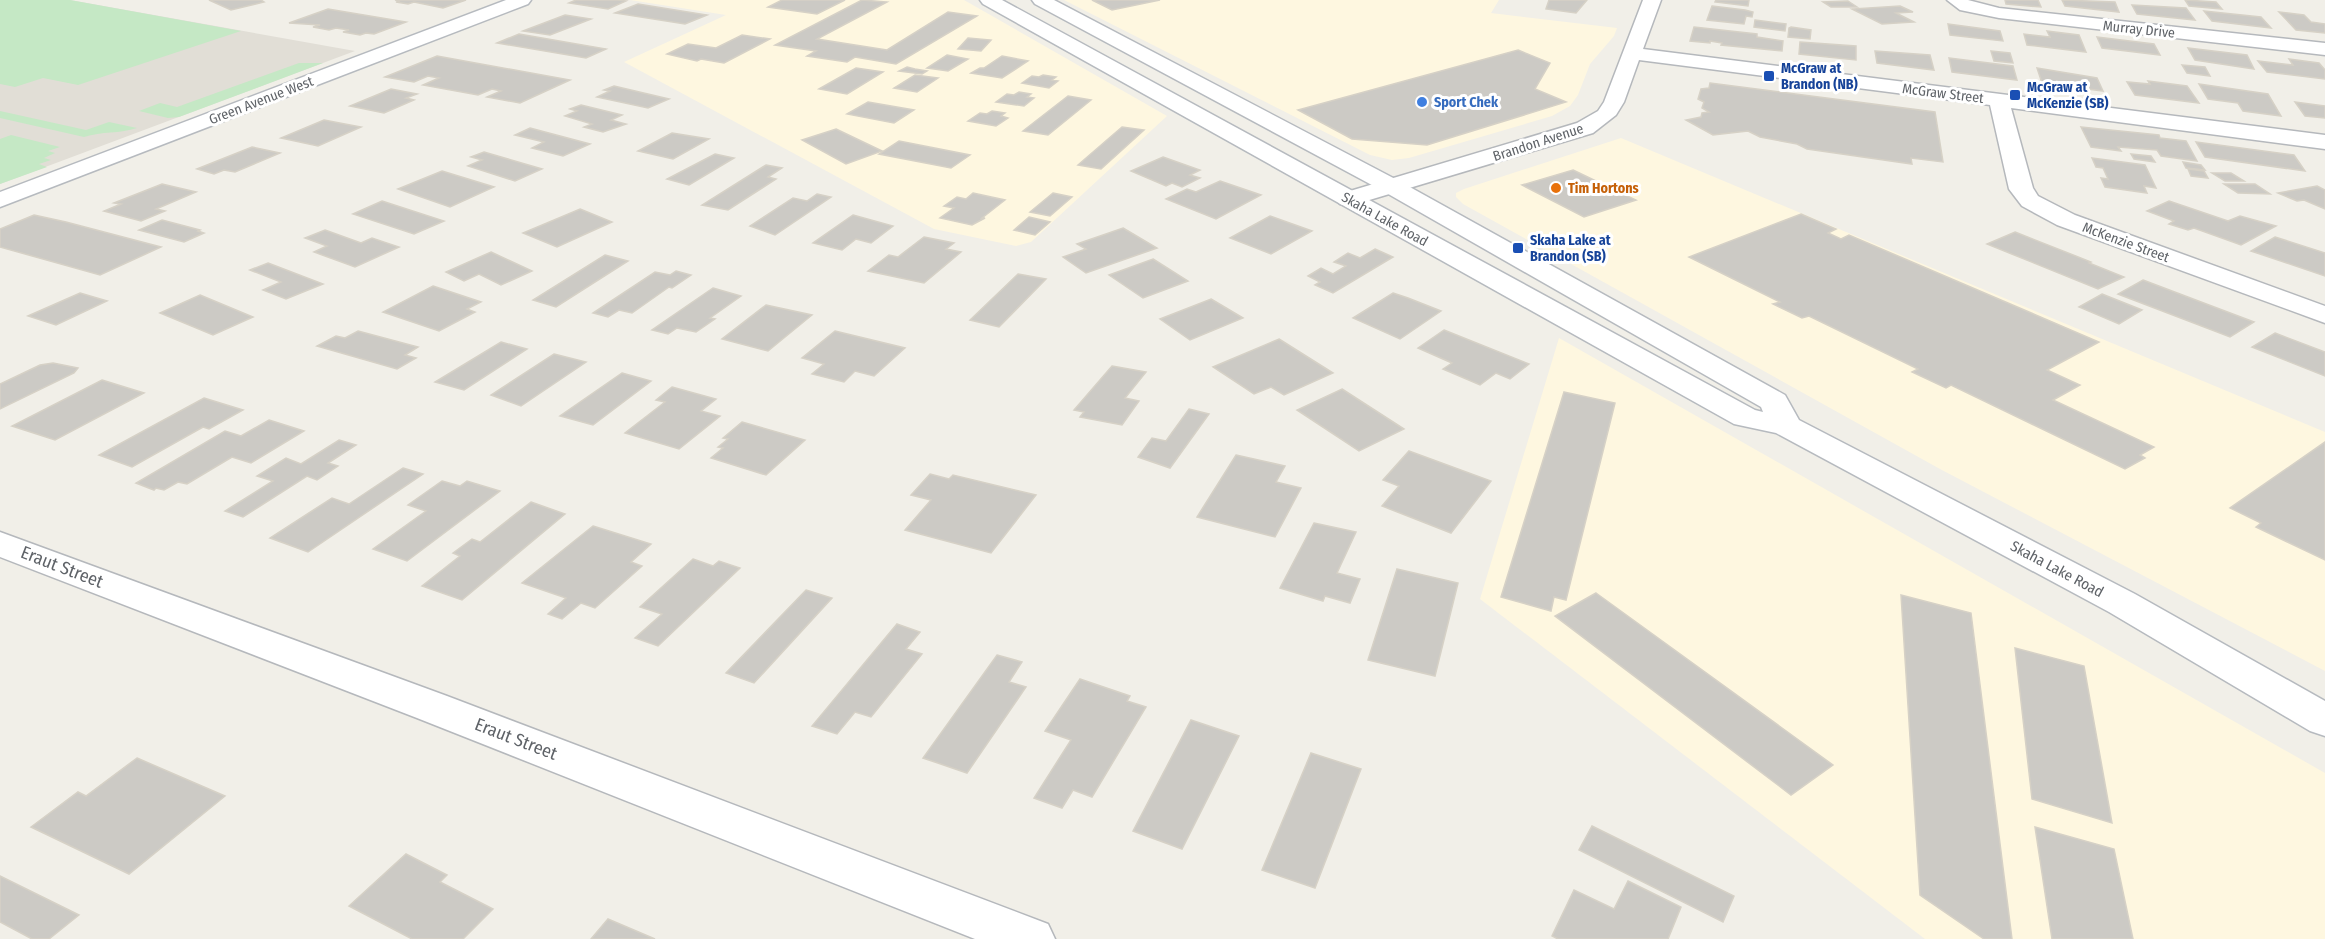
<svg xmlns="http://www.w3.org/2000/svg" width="2325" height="939" viewBox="0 0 2325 939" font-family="'Fira Sans Condensed',sans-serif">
<rect width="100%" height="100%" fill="#f1efe8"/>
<g fill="#fef7e0">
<path d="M630,0H964L1167,116L1031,242L1016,246L934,229L624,62L726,15Z"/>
<path d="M1064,0H1499L1491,13L1617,28L1614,36L1590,64L1578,95L1570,106L1552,116L1409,158L1392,160L1370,155Z"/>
<path d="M1621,138L2325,432V671L1940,469L1463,204L1456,197V193L1464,189Z"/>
<path d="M1559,338L2325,773V939H1925L1480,599Z"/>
</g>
<path fill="#e1ded6" d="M0,0H70L355,51L0,184Z"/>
<g fill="#c5e8c5">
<path d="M0,0H70L241,31L78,85L43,78L15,87L0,84Z"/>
<path d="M299,63H323L179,117L168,118L139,111L160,103L177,107Z"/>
<path d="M0,111L86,130L109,122L137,128C120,134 102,131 84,137L0,118Z"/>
<path d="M11,135L60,147L48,151L55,153L44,158L51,160L39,164L47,167L0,184V139Z"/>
</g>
<g fill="#cccac5" stroke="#d6d1c6" stroke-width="1.5">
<path d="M209,0H261L264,2L231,10Z"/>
<path d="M395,0H466L443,8L414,2L408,4L396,2L400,1Z"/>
<path d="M576,0H618L626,1L608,9L569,3Z"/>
<path d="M782,0H845L817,14L768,7Z"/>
<path d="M862,0L887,2L817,39L887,50L948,12L977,16L896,64L855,57L847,62L807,56L816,51L775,45Z"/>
<path d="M1092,0H1160L1112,10Z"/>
<path d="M1549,0H1587L1576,13L1546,9Z"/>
<path d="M1716,0H1749L1748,6L1715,2Z"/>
<path d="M2005,0H2038L2041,7L2006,4Z"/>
<path d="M2062,0L2115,2L2119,12L2065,6Z"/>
<path d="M2185,0L2216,2L2222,9L2189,6Z"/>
<path d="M1848,1L1857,7H1831L1823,2Z"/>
<path d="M638,4L707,15L685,24L615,13Z"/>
<path d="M2132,5L2186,8L2195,20L2137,14Z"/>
<path d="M1712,6L1745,10L1753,12L1752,17L1746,16L1744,24L1707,20Z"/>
<path d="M1900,6L1913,12L1896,13L1914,22L1882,24L1852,9Z"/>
<path d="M328,9L406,22L374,34L366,33L360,35L343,32L349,30L336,28L329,30L313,27L320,25L289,23Z"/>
<path d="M2204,11L2261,17L2271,28L2212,21Z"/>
<path d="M2279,12L2304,15L2311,22L2325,24V33L2296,30Z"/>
<path d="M565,15L591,19L550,35L523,31Z"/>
<path d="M1755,20L1786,24L1785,31L1754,27Z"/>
<path d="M1948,24L2000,31L2003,41L1950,35Z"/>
<path d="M1694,27L1757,34V37L1783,41L1782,51L1721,45L1722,43L1710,41V43L1690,41Z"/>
<path d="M1791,27L1811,30L1810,39L1788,37L1789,28Z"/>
<path d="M2047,31L2079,35L2086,52L2027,45L2024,34L2050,37Z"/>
<path d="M519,34L606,49L586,58L497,43Z"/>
<path d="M742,35L770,39L724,63L701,59L697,61L667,54L688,44L716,48Z"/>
<path d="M2097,37L2154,44L2160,55L2102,48Z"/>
<path d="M968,38L991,40L981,51L958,49Z"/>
<path d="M1800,42L1856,46V60L1799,54Z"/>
<path d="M2188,48L2247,55L2254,69L2195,60Z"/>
<path d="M1518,50L1550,63L1535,89L1566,102L1427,145L1352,139L1298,110Z"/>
<path d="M1875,51L1930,55L1934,70L1877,63Z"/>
<path d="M1991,51L2010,53L2013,63L1994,61Z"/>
<path d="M947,55L968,59L948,71L927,68Z"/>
<path d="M437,56L570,80L520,103L487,97L501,91L492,89L478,95L423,85L439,78L428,76L414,82L385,77Z"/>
<path d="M1002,56L1028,61L1002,78L971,73L980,68H984Z"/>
<path d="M1949,58L2013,66L2017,80L1952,72Z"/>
<path d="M2289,59L2319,63L2325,70V79L2267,72L2258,61L2293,65Z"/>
<path d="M2182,65L2205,67L2210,76L2187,73Z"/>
<path d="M907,67L915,69L927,71L922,74L899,71Z"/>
<path d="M856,68L883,72L847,94L819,89Z"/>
<path d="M2037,68L2097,78L2103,91L2042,83Z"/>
<path d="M915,75L938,78L917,92L894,88Z"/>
<path d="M1043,75L1056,77L1052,80L1058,81L1049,88L1022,83L1032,76L1039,77Z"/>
<path d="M2148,81L2187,86L2199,103L2135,95L2127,82L2150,84Z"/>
<path d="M1710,83L1935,112L1943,162L1911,158L1912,164L1807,149L1797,144L1760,137L1748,131L1713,135L1686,120L1701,117L1702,113L1709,112L1702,108L1704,102L1698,99L1701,89L1709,88Z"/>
<path d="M2199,84L2268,94L2281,116L2243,111L2238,103L2208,99Z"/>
<path d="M614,86L669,99L648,108L597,97L610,91L604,90Z"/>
<path d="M391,89L417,94L406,98L414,100L384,113L350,106Z"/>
<path d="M1019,92L1031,94L1027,97L1034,98L1024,106L996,102L1007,94L1014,95Z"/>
<path d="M1068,96L1091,100L1048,135L1023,131Z"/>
<path d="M868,102L914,110L894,123L847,114Z"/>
<path d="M2295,102L2325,106V118L2305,116Z"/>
<path d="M581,105L622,115L611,120L626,124L603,132L584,127L592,124L565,116L577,111L570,109Z"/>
<path d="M992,111L1005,113L1001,116L1008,118L996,126L968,121L980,113L987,114Z"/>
<path d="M324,120L361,127L318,146L281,138Z"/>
<path d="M1122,127L1144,130L1101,169L1078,165Z"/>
<path d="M2081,127L2159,135L2160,138L2186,141L2197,161L2161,156L2157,150L2118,147L2121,151L2091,147Z"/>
<path d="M530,128L590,144L563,156L532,148L544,142L515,135Z"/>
<path d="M836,129L882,151L846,164L802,140Z"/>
<path d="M672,133L709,139L673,159L638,151Z"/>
<path d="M899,141L970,155L951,168L879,154Z"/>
<path d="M2196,142L2294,155L2305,171L2205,157Z"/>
<path d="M252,147L280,153L235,172L224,170L214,174L197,169Z"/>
<path d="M484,152L542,169L515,181L468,166L482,160L471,157Z"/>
<path d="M715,154L734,158L689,185L667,179Z"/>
<path d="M2131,154L2151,156L2155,162L2134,159Z"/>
<path d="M1163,157L1200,170L1190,175L1200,178L1182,187L1172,183L1166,186L1131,171Z"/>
<path d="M2092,158L2145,165L2156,188L2144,186L2147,193L2105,187L2101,178L2108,179L2103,168L2096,167Z"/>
<path d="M2183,162L2201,165L2205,170L2186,168Z"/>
<path d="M766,165L782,168L768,177L776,179L728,210L702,205Z"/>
<path d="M2188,169L2204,171L2208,178L2191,176Z"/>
<path d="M1573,170L1636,200L1584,217L1522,185Z"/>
<path d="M442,171L494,187L450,207L398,189Z"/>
<path d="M2212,173H2231L2244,181H2225Z"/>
<path d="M1220,181L1261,195L1216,219L1166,199L1187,189L1196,192Z"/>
<path d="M162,184L196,192L156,209L165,211L141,221L104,211L121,204L114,203Z"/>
<path d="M2224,184H2255L2270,194L2238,193Z"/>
<path d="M2317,186L2325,190V209L2304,200L2297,201L2278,193Z"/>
<path d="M973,193L1005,200L982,218H985L972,225L940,218L954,208L944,206L957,197L966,199Z"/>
<path d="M1053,193L1072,197L1050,216L1030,212Z"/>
<path d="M817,194L831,197L775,235L750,226L793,198L807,201Z"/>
<path d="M382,201L444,221L414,234L353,214Z"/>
<path d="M2169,201L2228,221L2240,216L2276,226L2241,245L2194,228L2188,230L2169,224L2174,221L2147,211Z"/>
<path d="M580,209L612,222L557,247L523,233Z"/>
<path d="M1801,214L1836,229L1828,233L1841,239L1849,235L2099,342L2047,370L2080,385L2053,400L2154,447L2140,455L2145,458L2125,469L1951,385L1946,388L1912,372L1918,369L1809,316L1802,318L1773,304L1780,302L1689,257Z"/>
<path d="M34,215L66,222L161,247L100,275L0,247V229Z"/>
<path d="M853,215L893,226L871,243L856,239L842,250L813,243Z"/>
<path d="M1270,216L1312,231L1271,254L1230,238Z"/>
<path d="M1029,217L1050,222L1035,235L1014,230Z"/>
<path d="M162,220L200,230L198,231L204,233L184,242L139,230Z"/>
<path d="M1123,228L1157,248L1086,273L1063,257L1086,249L1077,244Z"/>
<path d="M325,230L361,243L372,238L399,247L355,267L314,252L327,246L305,238Z"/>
<path d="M2015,232L2091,262L2089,263L2124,277L2098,289L1987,244Z"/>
<path d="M924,237L954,243L946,249L961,252L924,283L868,271L889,255L898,257Z"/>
<path d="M2275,237L2325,253V276L2251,251Z"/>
<path d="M1375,249L1393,257L1333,293L1315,285L1320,282L1308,276L1321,268L1333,274L1346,266L1334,262L1348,253L1360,258Z"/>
<path d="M491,252L532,271L501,285L479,274L464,281L446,272Z"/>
<path d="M605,255L628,261L556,307L533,300Z"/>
<path d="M1153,259L1188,281L1143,298L1109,275Z"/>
<path d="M268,263L323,284L286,299L263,290L281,282L250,270Z"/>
<path d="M676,271L691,275L672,288L669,287L632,313L619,310L608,317L593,313L655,272L670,275Z"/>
<path d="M1018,274L1046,279L999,327L970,320Z"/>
<path d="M2143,280L2209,305L2254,322L2230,337L2118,294Z"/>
<path d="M433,286L481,302L467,309L475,312L439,331L383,312Z"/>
<path d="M713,288L741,296L710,318L715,319L696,332L677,328L668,334L652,330Z"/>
<path d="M80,293L107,301L56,325L28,316Z"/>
<path d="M1393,293L1408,298L1441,311L1400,339L1353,318Z"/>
<path d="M2102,294L2142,310L2119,324L2079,307Z"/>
<path d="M200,295L253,317L213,335L160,313Z"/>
<path d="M1211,299L1243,318L1190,340L1160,319Z"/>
<path d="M766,305L812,315L768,351L722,339Z"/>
<path d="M1444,330L1529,364L1510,379L1496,373L1480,385L1443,369L1452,363L1418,348Z"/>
<path d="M358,331L418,347L405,355L416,358L397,369L317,346L336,336L345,338Z"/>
<path d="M835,331L905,348L874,376L855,371L844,382L812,374L824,364L802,358Z"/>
<path d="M2275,333L2325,352V376L2252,347Z"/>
<path d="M1279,339L1333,373L1284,395L1271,387L1254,394L1213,367Z"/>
<path d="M501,342L527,349L464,390L435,382Z"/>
<path d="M554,354L586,362L521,406L491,395Z"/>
<path d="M53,363L78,368L74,373L0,409V384L40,365Z"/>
<path d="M1112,366L1146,372L1125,398L1139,401L1122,425L1080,417L1084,412L1074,410Z"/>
<path d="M622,373L651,381L593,425L560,416Z"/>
<path d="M102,380L144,393L55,440L12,426Z"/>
<path d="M672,387L716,399L701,411L720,416L679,449L625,433L665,402L656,400Z"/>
<path d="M1342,389L1404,429L1359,451L1297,410Z"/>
<path d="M1564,392L1615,403L1566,600L1554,597L1551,611L1501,597Z"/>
<path d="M204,398L243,410L209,429L203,427L132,467L99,455Z"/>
<path d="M1189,409L1209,414L1170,468L1138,457L1152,438L1166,441Z"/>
<path d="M269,420L304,431L251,463L232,457L187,484L178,482L164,490L156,488L154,490L136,483L225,431L241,436Z"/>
<path d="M742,422L805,440L766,475L711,458L723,448L718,447L728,439L723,438Z"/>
<path d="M339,440L356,445L328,463L338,466L317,480L307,476L243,517L225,511L273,481L257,476L286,458L301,464Z"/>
<path d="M2325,442V560L2256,527L2261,523L2230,508Z"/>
<path d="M1409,451L1491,481L1451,533L1382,506L1399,486L1383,480Z"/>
<path d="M1236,455L1285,466L1276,482L1301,488L1275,537L1197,517Z"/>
<path d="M403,468L423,474L308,552L270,538L332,498L349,504Z"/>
<path d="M930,474L949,479L953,475L1036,495L991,553L905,530L931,500L911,495Z"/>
<path d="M442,481L460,486L467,481L500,491L407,561L373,549L426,511L408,505Z"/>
<path d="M531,502L565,514L462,600L422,586L460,556L453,553L472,539L480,542Z"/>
<path d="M1314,523L1356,532L1337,573L1360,579L1350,603L1325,596L1323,601L1280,588Z"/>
<path d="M593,526L651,544L631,562L642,566L595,608L581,603L562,619L548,614L566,598L522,583Z"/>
<path d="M693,559L713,566L719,561L740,568L658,646L635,638L662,614L640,607Z"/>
<path d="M1397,569L1458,583L1435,676L1368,660Z"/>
<path d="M806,590L832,598L754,683L726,673Z"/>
<path d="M1596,593L1833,765L1791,795L1555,616Z"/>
<path d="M1901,595L1971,613L2012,939H1984L1920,895Z"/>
<path d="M897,624L920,632L906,649L922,654L871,717L855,712L837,734L812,726Z"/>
<path d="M2015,648L2084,666L2112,823L2032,799Z"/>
<path d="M997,655L1022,662L1009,682L1026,687L967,773L923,758Z"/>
<path d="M1080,679L1130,696L1127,701L1146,707L1092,797L1073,790L1062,808L1034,798L1071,740L1045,731Z"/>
<path d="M1191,720L1239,736L1182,849L1133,831Z"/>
<path d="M1311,753L1361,769L1315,888L1262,870Z"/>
<path d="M137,758L225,796L129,874L31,827L78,792L86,796Z"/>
<path d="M1592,826L1734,896L1723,922L1579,850Z"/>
<path d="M2035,827L2114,849L2133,939H2052Z"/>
<path d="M406,854L447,875L440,882L493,909L463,939H412L349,906Z"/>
<path d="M0,876L79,915L49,939H32L0,922Z"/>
<path d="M1628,881L1681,907L1668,939H1558L1552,936L1574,890L1614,909Z"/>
<path d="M608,919L655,939H591Z"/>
</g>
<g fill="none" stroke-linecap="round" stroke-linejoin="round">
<defs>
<g id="street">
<path d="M1643,0H1661L1643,49L2325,135V149L2011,108L2033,188L2038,196L2075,215L2325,306V323L2057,225L2022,206L2009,189L1990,105L1639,60L1624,102L1616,115L1593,133L1356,204L1348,206L1340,204L1336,199L1340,194L1577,123L1598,111L1604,102Z"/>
<path d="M1947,0H1968L1999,8L2325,43V55L1999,18L1960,10Z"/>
<path d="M0,532L447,696L1048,924L1055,939H975L417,718L0,557Z"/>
</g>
<g id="secondary">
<path d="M506,0H531L528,4L0,207V192Z"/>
<path d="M980,0H1002L1755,410L1763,412L1761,407L1383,191L1035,4L1032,0H1054L1399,181L1785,395L1799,420L2135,594L2325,701V736L2310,731L2109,612L1776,433L1734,424L983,4Z"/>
</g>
</defs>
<use href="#street" stroke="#b5b8bc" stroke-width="3"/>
<use href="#secondary" stroke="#b6babf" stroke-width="3"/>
<use href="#street" fill="#fff" fill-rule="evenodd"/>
<use href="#secondary" fill="#fff" fill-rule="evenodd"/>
</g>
<g fill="#1a4fb4" stroke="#fff" stroke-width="2">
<rect x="1763" y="70" width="12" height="12" rx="3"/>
<rect x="2009" y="89" width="12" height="12" rx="3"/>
<rect x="1512" y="242" width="12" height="12" rx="3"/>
</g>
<circle fill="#3f7fe0" stroke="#fff" stroke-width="2" cx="1422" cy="102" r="6"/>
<circle fill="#e8710a" stroke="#fff" stroke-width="2" cx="1556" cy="188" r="6"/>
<g text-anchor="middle" stroke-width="6" stroke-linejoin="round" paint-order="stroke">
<g font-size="14" fill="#5f6368" stroke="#fff">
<text transform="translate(2139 29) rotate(6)" y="5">Murray Drive</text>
<text transform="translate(1943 93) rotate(7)" y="5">McGraw Street</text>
<text transform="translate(261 100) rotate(-21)" y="5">Green Avenue West</text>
<text transform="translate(1538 142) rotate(-18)" y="5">Brandon Avenue</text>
<text transform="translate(1385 219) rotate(29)" y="5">Skaha Lake Road</text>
<text transform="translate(2126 242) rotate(20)" y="5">McKenzie Street</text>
</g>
<g font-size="14" font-weight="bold" fill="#164399" stroke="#fff" text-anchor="start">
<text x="1781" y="73">McGraw at<tspan x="1781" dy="16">Brandon (NB)</tspan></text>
<text x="2027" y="92">McGraw at<tspan x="2027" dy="16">McKenzie (SB)</tspan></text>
<text x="1530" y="245">Skaha Lake at<tspan x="1530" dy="16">Brandon (SB)</tspan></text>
</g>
<g font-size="14" font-weight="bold" fill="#366cbe" stroke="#fff" text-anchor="start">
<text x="1434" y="107">Sport Chek</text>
</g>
<g font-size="14" font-weight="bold" fill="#c56008" stroke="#fff" text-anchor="start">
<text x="1568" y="193">Tim Hortons</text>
</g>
<g font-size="15" fill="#5f6368" stroke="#fff">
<text transform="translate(2057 569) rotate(28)" y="5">Skaha Lake Road</text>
</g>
<g font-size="18" fill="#5f6368" stroke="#fff">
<text transform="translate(62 567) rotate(21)" y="6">Eraut Street</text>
<text transform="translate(516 739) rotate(21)" y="6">Eraut Street</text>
</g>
</g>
</svg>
